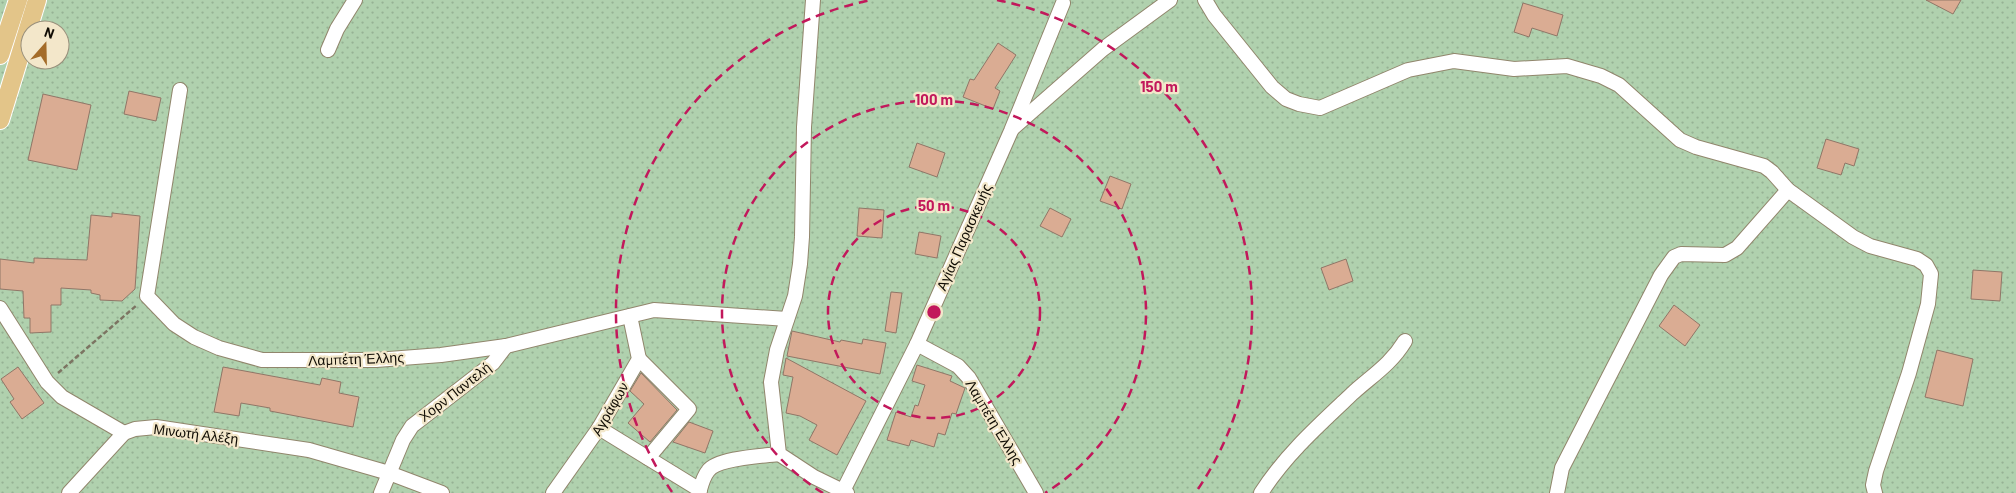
<svg xmlns="http://www.w3.org/2000/svg" width="2016" height="493" viewBox="0 0 2016 493" font-family="Barlow,sans-serif">
<defs>
<pattern id="park-dots" width="8" height="8" patternUnits="userSpaceOnUse" patternTransform="scale(1.25)"><rect width="8" height="8" fill="#b0d1ae"/><path d="M2 2h.1M6 6h.1" fill="none" stroke="#96b294" stroke-width="1.8" stroke-linecap="round"/></pattern>
</defs>
<rect width="100%" height="100%" fill="#f3e7ca"/>
<path fill="url(#park-dots)" fill-rule="evenodd" d="M0,0H2016V493H0ZM30,30H60V60H30Z"/>
<g fill="#daac93" stroke="#907667">
<path d="M1926,0H1961L1953,14Z"/>
<path d="M1523,3L1563,15L1557,36L1532,28L1529,37L1514,32Z"/>
<path d="M998,43L1016,55L995,88L1000,91L993,109L963,97L970,79L974,80Z"/>
<path d="M129,91L161,98L156,121L124,114Z"/>
<path d="M43,94L91,105L77,170L28,160Z"/>
<path d="M1826,139L1859,149L1854,166L1845,163L1841,175L1817,168Z"/>
<path d="M917,143L945,153L937,177L909,167Z"/>
<path d="M1110,176L1131,184L1122,209L1100,201Z"/>
<path d="M859,208L884,210L882,238L857,236Z"/>
<path d="M1050,208L1071,219L1062,237L1040,226Z"/>
<path d="M112,213L140,216L135,289L122,301L100,300V295L91,293V290L61,288V305H51V332L30,333V318H24L23,291L0,289V259L34,263V258L87,260L91,215L112,217Z"/>
<path d="M919,232L941,236L937,258L915,254Z"/>
<path d="M1346,259L1353,281L1329,290L1321,268Z"/>
<path d="M1973,270L2002,272L2000,301L1971,299Z"/>
<path d="M891,292L902,293L896,333L885,331Z"/>
<path d="M1674,305L1700,325L1685,346L1659,326Z"/>
<path d="M792,331L840,342L841,340L862,344L863,339L886,343L880,374L787,356Z"/>
<path d="M1937,350L1973,359L1963,406L1925,397Z"/>
<path d="M786,358L866,401L837,455L809,440L817,425L800,416L786,413L793,377L783,375Z"/>
<path d="M917,365L952,376L950,381L965,388L956,414L952,413L945,435L938,433L934,447L911,440L909,446L887,440L896,412L911,417L915,405L918,406L925,385L912,381Z"/>
<path d="M18,367L44,403L22,419L10,402L14,399L1,379Z"/>
<path d="M223,367L320,385L322,378L341,382L339,393L359,397L353,427L270,411V408L241,403L239,416L214,412Z"/>
<path d="M641,373L677,410L650,442L628,423L644,404L630,391Z"/>
<path d="M689,422L713,431L705,453L673,442Z"/>
</g>
<g fill="none" stroke-linecap="round" stroke-linejoin="round">
<defs>
<g id="minor">
<path d="M813,0L804,127L802,237L800,264L795,296L777,350L771,382L779,454L814,477L847,493"/>
<path d="M1205,0L1214,15L1272,87L1286,99L1299,104L1320,108L1408,70L1454,61L1514,69L1567,66L1601,76L1619,85L1680,140L1696,147L1764,166L1772,172L1788,190L1853,237L1870,246L1917,259L1926,265L1931,274L1928,304L1909,373L1876,471L1873,485L1875,493"/>
<path d="M328,50L337,29L355,0"/>
<path d="M180,90L147,296L174,324L194,337L219,348L262,360H376L441,355L506,346L654,310L787,319"/>
<path d="M1013,128L1103,49L1170,0"/>
<path d="M0,308L47,382L62,397L124,433"/>
<path d="M917,344L958,366L969,378L1036,493"/>
<path d="M639,359L689,409L648,458"/>
<path d="M599,428L700,490"/>
<path d="M69,493L124,433L135,429L156,427L309,450L389,473L442,493"/>
<path d="M381,493L403,440L412,426L493,363L506,346"/>
<path d="M553,493L599,428L639,359L630,316"/>
<path d="M699,493C701,486 703,477 708,471C717,458 763,456 779,454"/>
<path d="M842,493L917,344L1011,131L1063,3"/>
<path d="M1261,493C1286,454 1320,424 1354,392C1373,375 1391,364 1405,341"/>
<path d="M1557,493L1562,468L1661,275L1674,257L1681,254L1725,255L1737,248L1788,190"/>
</g>
<g id="major">
<path d="M0,55L18,0"/>
<path d="M0,120L37,0"/>
</g>
</defs>
<use href="#minor" stroke="#91866c" stroke-width="16"/>
<use href="#major" stroke="#fff" stroke-width="20"/>
<path stroke="#7c7462" stroke-width="2.5" stroke-dasharray="5 2.5" stroke-linecap="butt" d="M58,373L137,305"/>
<use href="#minor" stroke="#fff" stroke-width="14"/>
<use href="#major" stroke="#e3c589" stroke-width="18"/>
</g>
<g fill="none" stroke="#c2185b" stroke-width="2.5" stroke-dasharray="9 6">
<circle cx="934" cy="312" r="106"/>
<path d="M823 493A212 212 0 1 1 1045 493"/>
<path d="M672 492A318 318 0 0 1 871 0M997 0A318 318 0 0 1 1196 492"/>
</g>
<g text-anchor="middle" stroke-width="4.5" stroke-linejoin="round" paint-order="stroke">
<g font-size="14" fill="#100c04" stroke="#f3e7ca">
<text transform="translate(964 237) rotate(-66)" y="5">Αγίας Παρασκευής</text>
<text transform="translate(356 359) rotate(-2)" y="5">Λαμπέτη Έλλης</text>
<text transform="translate(455 392) rotate(-38)" y="5">Χορν Παντελή</text>
<text transform="translate(610 409) rotate(-60)" y="5">Αγράφων</text>
<text transform="translate(994 422) rotate(59)" y="5">Λαμπέτη Έλλης</text>
<text transform="translate(196 434) rotate(7)" y="5">Μινωτή Αλέξη</text>
</g>
</g>
<circle cx="934" cy="312" r="8" fill="#c2185b" stroke="#f3e7ca" stroke-width="2.5"/>
<g font-size="15" text-anchor="middle" font-weight="bold" fill="#c2185b" stroke="#f3e7ca" stroke-width="4.5" stroke-linejoin="round" paint-order="stroke">
<text x="1159" y="92">150 m</text>
<text x="934" y="105">100 m</text>
<text x="934" y="211">50 m</text>
</g>
<g transform="translate(45 45) rotate(20)"><circle r="24" fill="#f3e7ca" stroke="#988f7b"/>
<path d="M0-4L9 19L0 12L-9 19Z" fill="#a46c29"/>
<text y="-8" font-size="14" font-weight="bold" text-anchor="middle" fill="#100c04">N</text>
</g>
</svg>
